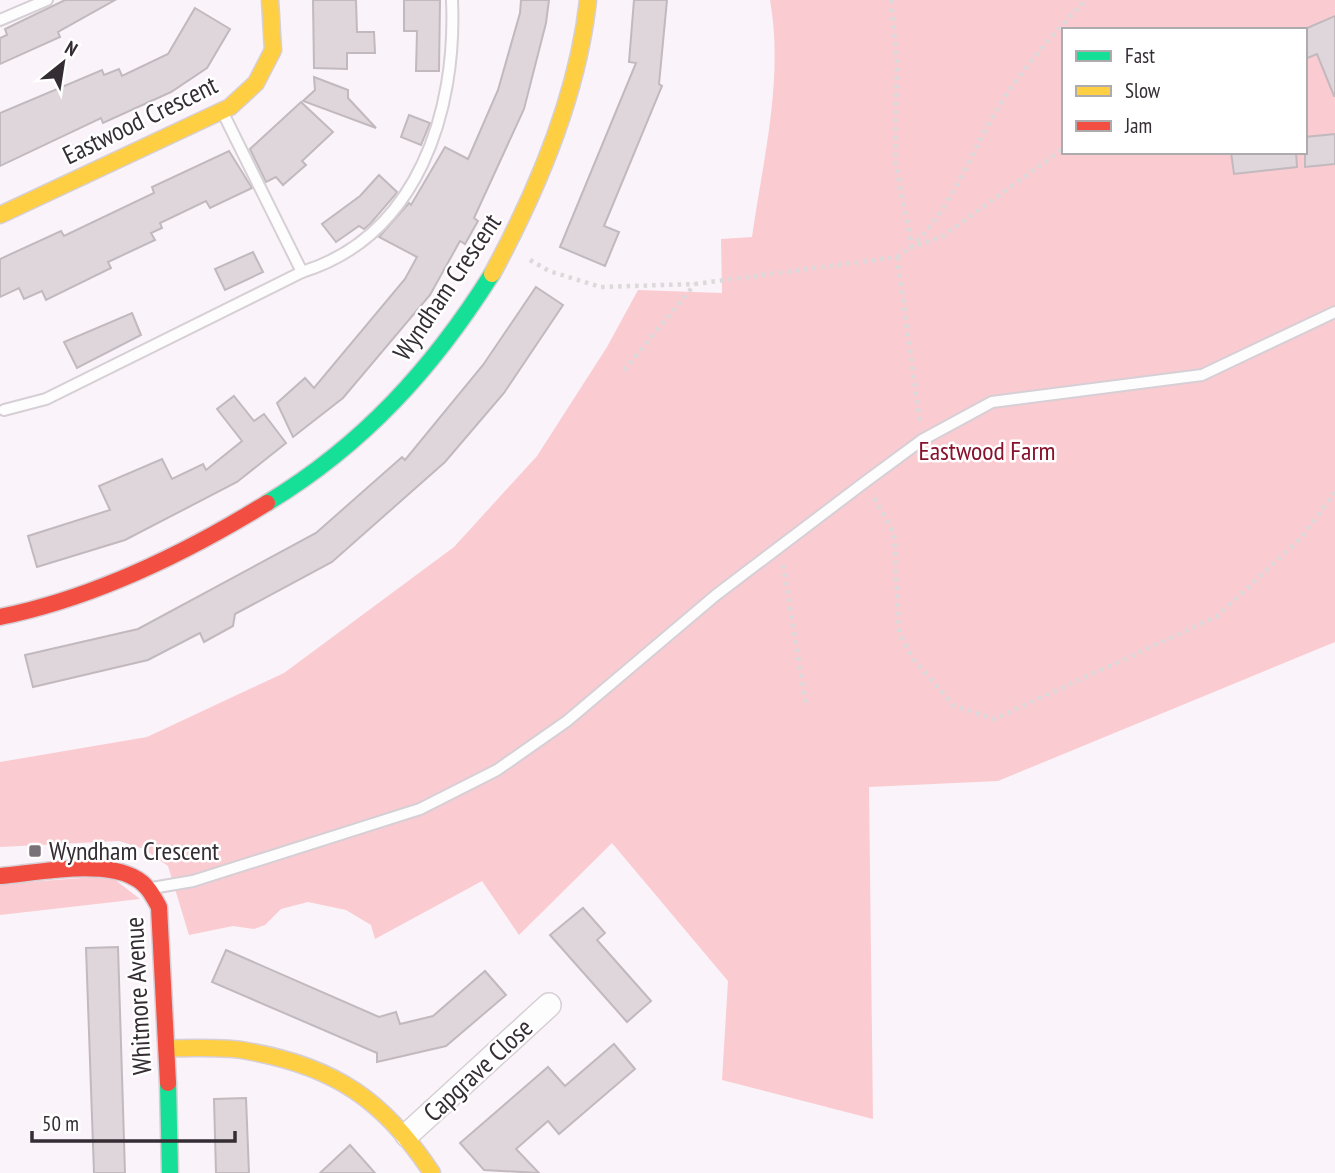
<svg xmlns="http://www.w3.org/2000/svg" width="1335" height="1173" viewBox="0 0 1335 1173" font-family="'PT Sans Narrow',sans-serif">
<rect width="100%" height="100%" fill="#faf3f9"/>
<g fill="#faccd1" fill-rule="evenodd">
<path d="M770,0H1335V642L998,781L869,787L873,1119L722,1080L728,981L612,843L519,935L482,881L375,939L371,925L346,910L308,902L281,909L265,925L254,929L233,926L189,935L168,866L144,849L119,841L0,847V762L147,737L284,673L454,547L537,456L607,347L638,290L722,293L721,239L752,237C763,160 784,78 770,0ZM1064,30H1305V152H1064Z"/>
<path d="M110,876L140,899L0,915V884Z"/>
</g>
<g fill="#ded6da" stroke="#c1b9be" stroke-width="2">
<path d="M65,0H115L58,32L60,37L0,64V38L7,35L5,29Z"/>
<path d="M313,0H356L357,32H374L375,53H347V69L314,68Z"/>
<path d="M404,0H440L439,71H416L417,31H404Z"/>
<path d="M521,0H549L546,23L524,109L474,218L478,221L465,244L460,241L430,295L343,398L293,437L277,403L305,378L314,388L405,279L417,257L379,237L409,203L411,205L445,147L468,159L498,90L520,13Z"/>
<path d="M634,0H667L659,84L662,86L604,226L619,232L605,266L560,247L636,63L629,62Z"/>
<path d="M195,8L230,29L207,68L171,92L103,123L101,118L0,166V113L102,70L104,75L119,69L122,76L168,54Z"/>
<path d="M1335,16V96H1334L1317,54L1305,59V29Z"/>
<path d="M314,77L348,90V98L376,128L303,101L315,90Z"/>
<path d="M301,102L333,132L302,161L306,165L283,185L276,177L266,182L250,149Z"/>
<path d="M409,115L430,123L421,145L401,137Z"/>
<path d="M1335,134V164L1305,167V137Z"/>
<path d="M229,151L252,188L210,208L206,201L160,223L162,228L151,233L155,240L108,262L111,268L46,300L42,291L24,299L19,288L0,297V259L61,231L64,236L154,193L152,187Z"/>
<path d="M1231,152H1296L1297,167L1234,174Z"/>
<path d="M379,175L397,192L395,195L370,224L364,229L359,226L336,242L322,224L360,196Z"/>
<path d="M253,252L263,272L225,290L215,269Z"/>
<path d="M536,287L563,305L504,393L445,462L332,562L235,614L233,626L204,642L200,633L148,660L33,687L25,655L138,629L316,533L402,457L405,460L483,365Z"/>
<path d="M132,313L141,335L77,368L64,342Z"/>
<path d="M234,396L254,421L264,414L286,443L237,482L125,540L37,567L28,536L110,510L99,486L162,459L172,479L203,464L206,470L242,441L217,409Z"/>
<path d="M583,908L605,933L597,940L651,1001L627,1022L550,935Z"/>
<path d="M118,947L125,1173H94L86,948Z"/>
<path d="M226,950L379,1017L396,1012L400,1024L433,1016L485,971L506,995L446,1046L377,1062V1053L212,982Z"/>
<path d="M614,1044L635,1069L559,1134L548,1121L516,1149L539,1173L484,1170L460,1143L548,1067L565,1086Z"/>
<path d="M246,1098L249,1173H216L214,1099Z"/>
<path d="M350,1145L375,1173H320Z"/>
</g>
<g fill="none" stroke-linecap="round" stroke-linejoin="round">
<defs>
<g id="lane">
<path d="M0,20L47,0"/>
<path d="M223,113L302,272"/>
<path d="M4,410L46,399L302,272C418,236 457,111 452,0"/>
<path d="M152,888L193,881L420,809L497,770L567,721L716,595L865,482L922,440L992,402L1202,375L1335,312"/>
</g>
<path id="street" d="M407,1135L549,1005"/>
<g id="fast">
<path d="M267,503C363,445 433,368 492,274"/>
<path d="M168,1083L170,1173"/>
</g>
<g id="slow">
<path d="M0,215L230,107L256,83L273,50L270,0"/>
<path d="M492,274C537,191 578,95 588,0"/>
<path d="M167,1048C193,1049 222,1046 247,1051C334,1066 384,1100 432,1173"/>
</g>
<g id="jam">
<path d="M0,617C94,598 186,553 267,503"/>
<path d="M0,876C36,873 103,859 135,878C147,884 153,896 159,907L168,1083"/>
</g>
</defs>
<use href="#lane" stroke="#d6cfd5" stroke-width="14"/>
<use href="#street" stroke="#d6cfd5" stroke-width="26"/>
<use href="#fast" stroke="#d6cfd5" stroke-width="19"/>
<use href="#slow" stroke="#d6cfd5" stroke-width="19"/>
<use href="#jam" stroke="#d6cfd5" stroke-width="19"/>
<g stroke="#dbd9da" stroke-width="4.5" stroke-dasharray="3.5 5" stroke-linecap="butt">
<path d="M891,0L897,62L895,161L912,247L943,236L1064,148"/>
<path d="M897,257L920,422"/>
<path d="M530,260L549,271L601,287L695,284L897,257C947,224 967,157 998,108C1021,69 1055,32 1086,0"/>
<path d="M624,370L695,284"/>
<path d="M874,498L894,533L899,633L914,660L954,706L994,719L1216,617L1302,537L1335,492"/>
<path d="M783,565L806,705"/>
</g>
<use href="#lane" stroke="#fefdfe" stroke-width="10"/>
<use href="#street" stroke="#fefdfe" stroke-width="23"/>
<use href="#fast" stroke="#16e098" stroke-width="16"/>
<use href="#slow" stroke="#ffcf43" stroke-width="16"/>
<use href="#jam" stroke="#f24e42" stroke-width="16"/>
</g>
<rect fill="#7a7279" stroke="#fff" stroke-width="2.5" x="28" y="844" width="14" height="14" rx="3.5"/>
<g text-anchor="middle" stroke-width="5" stroke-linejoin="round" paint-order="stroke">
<g font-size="26" fill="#352d34" stroke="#fff">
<text transform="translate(140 120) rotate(-26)" y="9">Eastwood Crescent</text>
<text transform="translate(447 287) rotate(-56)" y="9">Wyndham Crescent</text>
<text transform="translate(138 996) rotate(-93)" y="9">Whitmore Avenue</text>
<text transform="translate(478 1070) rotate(-43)" y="9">Capgrave Close</text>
</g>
<g font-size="26" fill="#87122c" stroke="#fff">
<text x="987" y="460">Eastwood Farm</text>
</g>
<g font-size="26" fill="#352d34" stroke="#fff" text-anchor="start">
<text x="49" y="860">Wyndham Crescent</text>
</g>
</g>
<rect x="1062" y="28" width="245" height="126" fill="#ffffff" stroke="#aeabae" stroke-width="2"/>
<rect x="1076" y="51" width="35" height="10" fill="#16e098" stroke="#aeabae" stroke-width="2"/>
<text x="1125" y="63" font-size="21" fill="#352d34">Fast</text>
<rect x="1076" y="86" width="35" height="10" fill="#ffcf43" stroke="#aeabae" stroke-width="2"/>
<text x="1125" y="98" font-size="21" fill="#352d34">Slow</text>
<rect x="1076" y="121" width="35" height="10" fill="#f24e42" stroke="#aeabae" stroke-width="2"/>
<text x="1125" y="133" font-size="21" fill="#352d34">Jam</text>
<g transform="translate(63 63) rotate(30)" stroke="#ffffff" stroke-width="5" paint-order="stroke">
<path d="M0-5L12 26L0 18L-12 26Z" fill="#352d34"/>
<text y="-10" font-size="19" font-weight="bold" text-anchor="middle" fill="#352d34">N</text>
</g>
<path d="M32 1131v10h203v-10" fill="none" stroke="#352d34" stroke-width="3.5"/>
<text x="42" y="1131" font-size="21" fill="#352d34" stroke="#ffffff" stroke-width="5" paint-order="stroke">50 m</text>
</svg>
